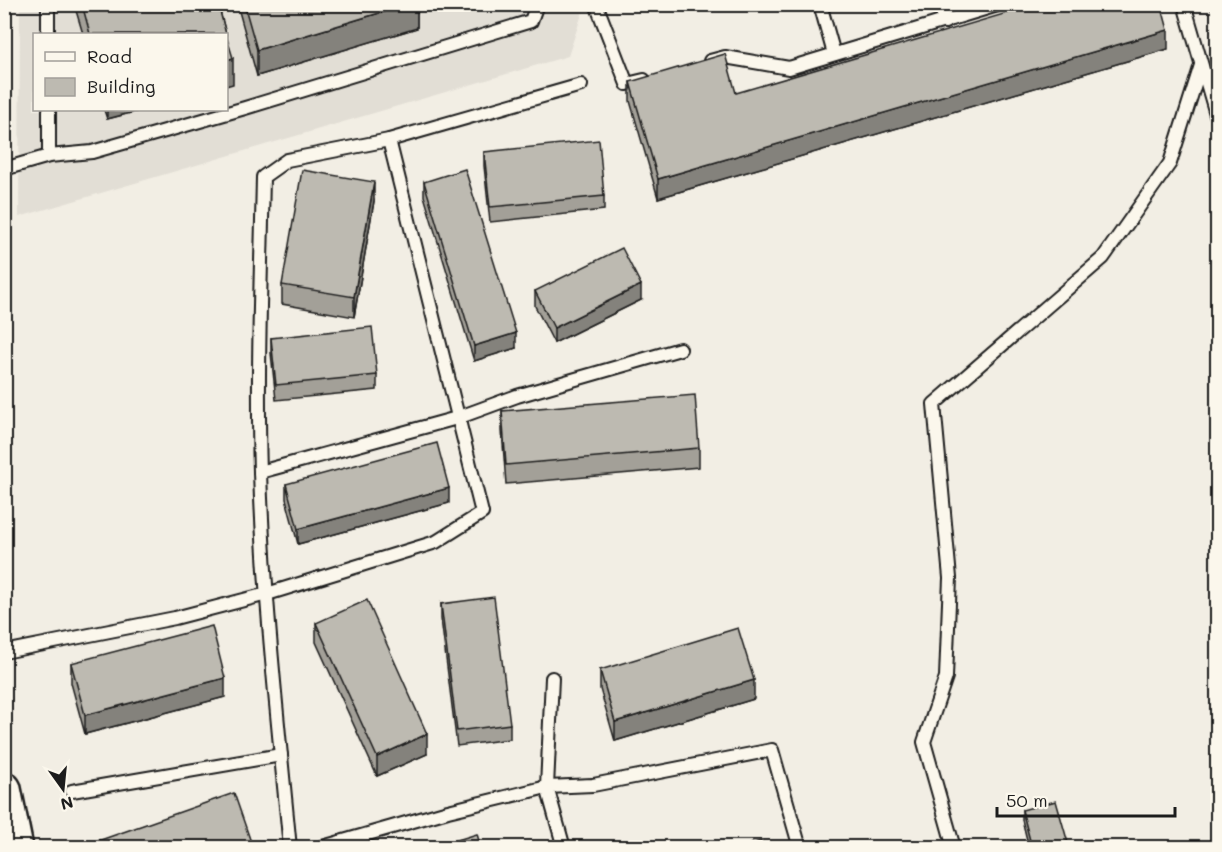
<svg xmlns="http://www.w3.org/2000/svg" width="1222" height="852" viewBox="0 0 1222 852" font-family="Mali,sans-serif">
<rect width="100%" height="100%" fill="#f2eee4"/>
<filter id="ink" filterUnits="userSpaceOnUse"><feTurbulence type="fractalNoise" baseFrequency=".0167" numOctaves="2"/><feDisplacementMap in="SourceGraphic" scale="12" xChannelSelector="R" yChannelSelector="G"/><feConvolveMatrix kernelMatrix="1 2 1 2 8 2 1 2 1" color-interpolation-filters="sRGB"/></filter>
<g filter="url(#ink)">
<path fill="#e2ded5" fill-rule="evenodd" d="M20,5H585L568,56L19,217ZM34,34H226V110H34Z"/>
<g fill="none" stroke-linecap="round" stroke-linejoin="round">
<defs>
<g id="lane">
<path d="M48,4V34"/>
<path d="M599,4L598,9L627,84L644,80"/>
<path d="M820,4L834,54"/>
<path d="M940,4L945,22"/>
<path d="M1184,4L1218,121"/>
<path d="M1217,4L1218,6"/>
<path d="M710,61L725,57L789,68L1001,4"/>
<path d="M49,110V156"/>
<path d="M4,169L49,156L92,152L245,108L531,21L537,4"/>
<path d="M260,472L457,418L517,396L680,349"/>
<path d="M4,652L175,618L267,594L436,542L482,513L389,140"/>
<path d="M552,678L547,787L564,848"/>
<path d="M72,791L281,755"/>
<path d="M290,848C278,723 264,597 260,472C257,374 261,275 263,177L287,160L389,140L581,85"/>
<path d="M319,848L448,811L547,787L593,785L772,750L800,848"/>
<path d="M954,848L924,742L946,677L950,578L934,404L1103,258L1170,163L1201,65"/>
</g>
<path id="secondary" d="M4,789L16,848"/>
</defs>
<use href="#lane" stroke="#1c1c1c" stroke-width="16"/>
<use href="#secondary" stroke="#1c1c1c" stroke-width="38"/>
<use href="#lane" stroke="#fbf7ec" stroke-width="12"/>
<use href="#secondary" stroke="#fbf7ec" stroke-width="33"/>
</g>
<g fill="#a3a098" stroke="#1c1c1c" stroke-width="1.5">
<path d="M74,4H218L226,34H83Z"/>
<path d="M237,4H417V28L257,76Z"/>
<path d="M1168,49L658,198L630,101V82L736,93Z"/>
<path d="M104,110H142L107,119Z"/>
<path d="M484,152L604,196V210L490,222L484,166Z"/>
<path d="M424,182L516,348L474,361L424,196Z"/>
<path d="M374,201L354,317L282,304V285Z"/>
<path d="M535,291L641,300L554,343L535,306Z"/>
<path d="M271,338L377,375V390L276,400L271,353Z"/>
<path d="M502,411L699,448V467L506,484L502,431Z"/>
<path d="M286,484L449,503L298,544L286,499Z"/>
<path d="M441,604L510,724V739L457,746L441,619Z"/>
<path d="M316,623L427,754L377,776L316,642Z"/>
<path d="M71,663L225,697L85,734L71,683Z"/>
<path d="M600,670L754,699L615,741L600,689Z"/>
<path d="M1022,810L1068,848H1029L1022,820Z"/>
</g>
<g fill="#84827c" stroke="#1c1c1c" stroke-width="1.5">
<path d="M409,4H417V28L257,76V50Z"/>
<path d="M1168,30V49L658,198V179Z"/>
<path d="M233,58V84L226,86V60Z"/>
<path d="M107,110H142L107,119Z"/>
<path d="M374,182V201L354,317V297Z"/>
<path d="M641,285V300L554,343V328Z"/>
<path d="M516,333V348L474,361V346Z"/>
<path d="M449,488V503L298,544V529Z"/>
<path d="M225,678V697L85,734V715Z"/>
<path d="M754,680V699L615,741V722Z"/>
<path d="M427,734V754L377,776V757Z"/>
<path d="M1068,843V848H1051Z"/>
</g>
<g fill="#bdbab1" stroke="#1c1c1c" stroke-width="1.5">
<path d="M82,4H218L226,34H90Z"/>
<path d="M244,4H409L257,50Z"/>
<path d="M1038,4H1161L1168,30L658,179L630,82L725,54L736,93Z"/>
<path d="M226,35L233,58L226,60Z"/>
<path d="M599,140L604,196L490,207L484,152Z"/>
<path d="M465,169L516,333L474,346L424,182Z"/>
<path d="M302,170L374,182L354,297L282,285Z"/>
<path d="M622,248L641,285L554,328L535,291Z"/>
<path d="M372,327L377,375L276,385L271,338Z"/>
<path d="M695,395L699,448L506,465L502,411Z"/>
<path d="M437,443L449,488L298,529L286,484Z"/>
<path d="M494,597L510,724L457,731L441,604Z"/>
<path d="M367,600L427,734L377,757L316,623Z"/>
<path d="M212,626L225,678L85,715L71,663Z"/>
<path d="M738,628L754,680L615,722L600,670Z"/>
<path d="M234,793L253,848H97L95,842Z"/>
<path d="M1056,801L1068,843L1051,848H1032L1022,810Z"/>
<path d="M477,834L481,848H431Z"/>
<path d="M645,841L647,848H623Z"/>
<path d="M761,841L763,848H738Z"/>
</g>
</g>
<rect width="1222" height="852" fill="none" stroke="#fbf7ec" stroke-width="24"/>
<rect x="12" y="12" width="1198" height="828" fill="none" stroke="#1c1c1c" stroke-width="2" filter="url(#ink)"/>
<rect x="33" y="33" width="195" height="78" fill="#fbf7ec" stroke="#a29f99" stroke-width="1.5"/>
<rect x="45" y="52" width="30" height="9" fill="#fbf7ec" stroke="#a29f99" stroke-width="1.5"/>
<text x="87" y="63" font-size="18" fill="#1c1c1c">Road</text>
<rect x="45" y="78" width="30" height="18" fill="#bdbab1" stroke="#a29f99" stroke-width="1.5"/>
<text x="87" y="93" font-size="18" fill="#1c1c1c">Building</text>
<g transform="translate(63 789) rotate(165)" stroke="#fbf7ec" stroke-width="4.5" paint-order="stroke">
<path d="M0-4.5L10 22L0 15L-10 22Z" fill="#1c1c1c"/>
<text y="-9" font-size="16" font-weight="bold" text-anchor="middle" fill="#1c1c1c">N</text>
</g>
<path d="M997 807v9h178v-9" fill="none" stroke="#1c1c1c" stroke-width="3"/>
<text x="1006" y="807" font-size="18" fill="#1c1c1c" stroke="#fbf7ec" stroke-width="4.5" paint-order="stroke">50 m</text>
</svg>
